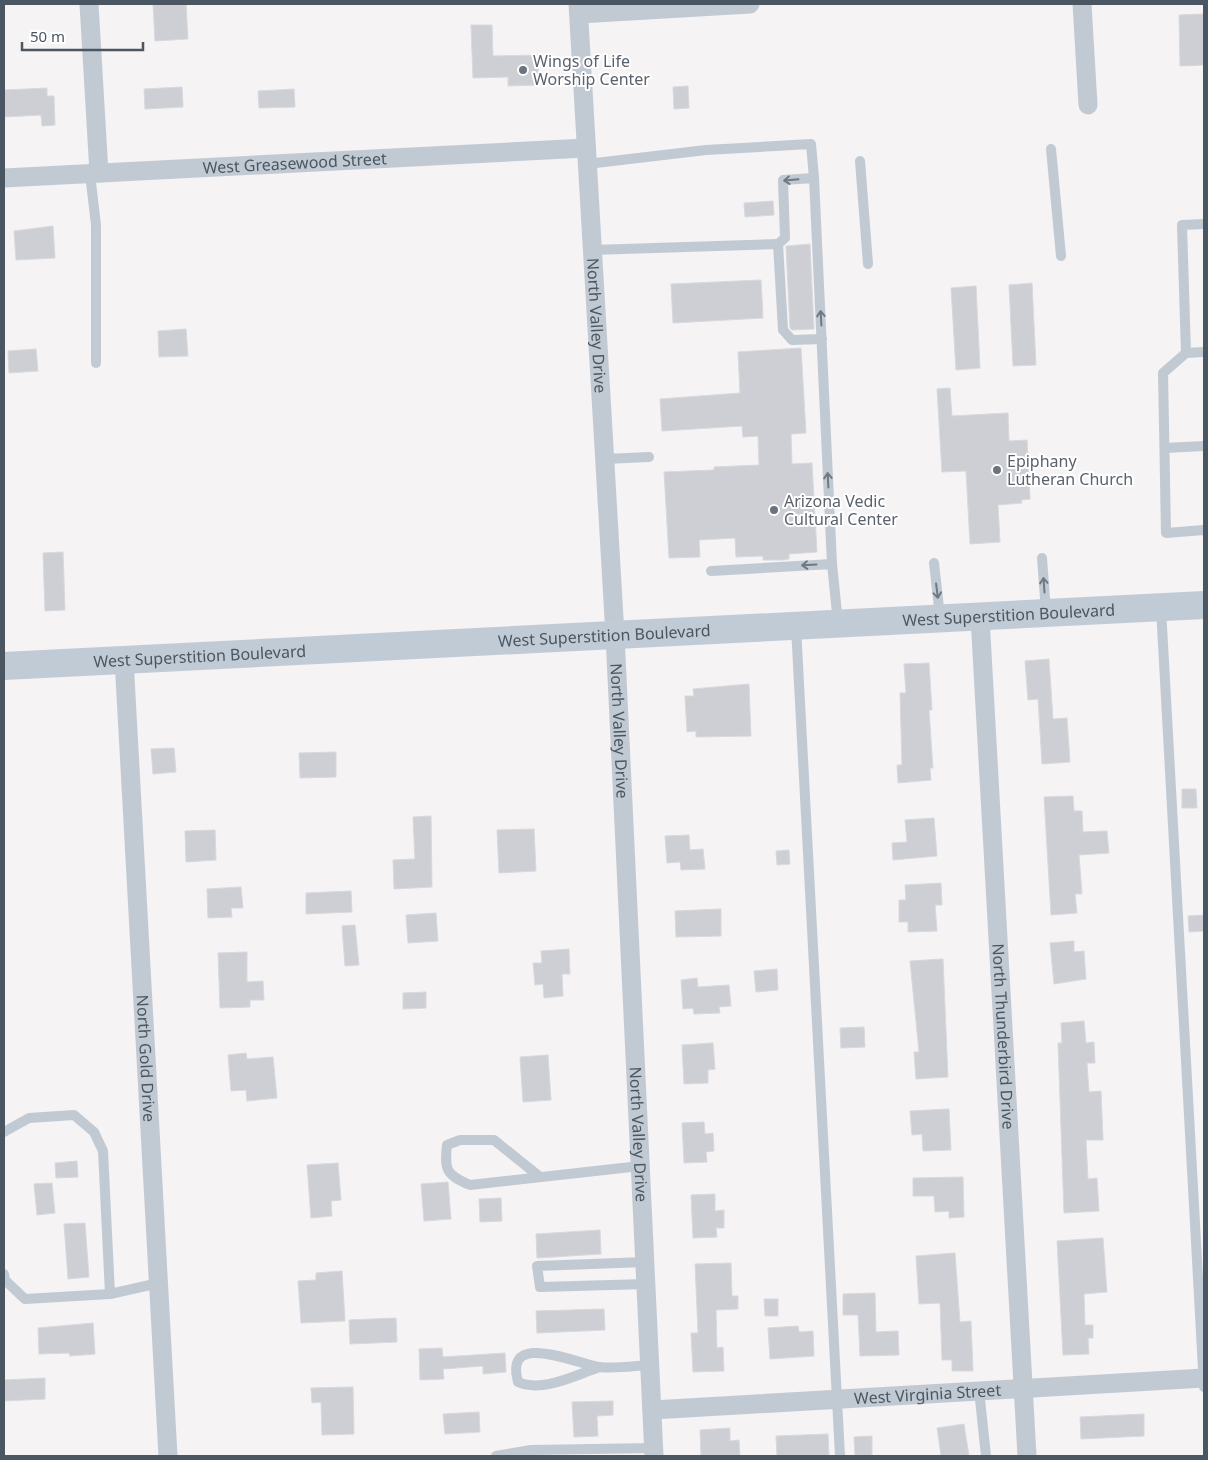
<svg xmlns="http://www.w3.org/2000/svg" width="1208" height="1460" viewBox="0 0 1208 1460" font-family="'Noto Sans',sans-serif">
<rect width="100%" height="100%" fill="#f5f3f3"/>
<g fill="#cdcfd5" stroke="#d7d9de">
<path d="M153,4H186L188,39L155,41Z"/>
<path d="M1204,14V65L1180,66L1179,15Z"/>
<path d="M471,25H492L493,56L538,55L539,85L508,86V77L473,78Z"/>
<path d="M688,86L689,108L674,109L673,87Z"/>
<path d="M182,87L183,107L145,109L144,89Z"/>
<path d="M47,88V96H54L55,125L42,126L41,115L4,117V90Z"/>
<path d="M294,89L295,107L259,108L258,91Z"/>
<path d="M773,201L774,215L745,217L744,203Z"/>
<path d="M53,226L55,258L16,260L14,231Z"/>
<path d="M810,244L814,329L792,330L790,328L786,246Z"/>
<path d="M761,280L763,318L673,323L671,284Z"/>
<path d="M1032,283L1036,365L1013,366L1009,285Z"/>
<path d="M976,286L980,368L956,370L951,288Z"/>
<path d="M186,329L188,356L159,357L158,331Z"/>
<path d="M801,348L806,433L791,434L792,464L812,463L817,552L789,554V559L783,560H763V556L736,557L735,538L699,540L700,557L669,558L664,472L714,470V467L759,465L758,436L743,437L742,426L662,431L660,399L740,393L738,352Z"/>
<path d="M36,349L38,371L9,373L8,351Z"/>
<path d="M950,388L952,416L1008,413L1009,441L1027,440L1030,499L1021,500L1022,503L998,505L1000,542L970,544L966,471L942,472L937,389Z"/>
<path d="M63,552L65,610L45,611L43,553Z"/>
<path d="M1049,659L1053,719L1067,718L1070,762L1042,764L1038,699L1028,700L1025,661Z"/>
<path d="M929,663L932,710H929L933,768H930L931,780L898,783L897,765H902L900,693H906L904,664Z"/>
<path d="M749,684L751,736L696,737V731L687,732L685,696H694L693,689Z"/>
<path d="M174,748L176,772L153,774L151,749Z"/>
<path d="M336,752V777L300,778L299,753Z"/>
<path d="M1182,789H1196L1197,808H1182Z"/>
<path d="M1073,796L1074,811H1082L1083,832L1107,831L1109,853L1079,855L1082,894H1075L1077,913L1051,915L1044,797Z"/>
<path d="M431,816L432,887L394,889L393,860L415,859L413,817Z"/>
<path d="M934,818L937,856L893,860L892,843L907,842L905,820Z"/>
<path d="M534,829L536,871L499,873L497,830Z"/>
<path d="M215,830L216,860L186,862L185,831Z"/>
<path d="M689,835L690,850L703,849L705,869L681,870L680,862L667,863L665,836Z"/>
<path d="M789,850L790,864L777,865L776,851Z"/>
<path d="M941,883L942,905H935L937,931L908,932V922H899V900H906L905,885Z"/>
<path d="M241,887L243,908H231L232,917L208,918L207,889Z"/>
<path d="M351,891L352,912L306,914V893Z"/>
<path d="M721,909V936L676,937L675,911Z"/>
<path d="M436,913L438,941L408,943L406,915Z"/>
<path d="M1204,915V931L1189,932L1188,916Z"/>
<path d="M355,925L359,965L345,966L342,926Z"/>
<path d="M1074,941V952L1084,951L1086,979L1054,984L1050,943Z"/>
<path d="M569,949L570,974H562L563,996L544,998L543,984L535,985L533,963H542L541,951Z"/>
<path d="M247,952V982L263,981L264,1000H250V1007L220,1008L218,953Z"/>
<path d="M943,959L948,1077L916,1079L914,1052H919L910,961Z"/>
<path d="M777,969L778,990L756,992L754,971Z"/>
<path d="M697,978L698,987L729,985L731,1006L719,1007L720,1013L694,1014L693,1008L683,1009L681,980Z"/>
<path d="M426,992V1008L403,1009V993Z"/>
<path d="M1084,1021L1086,1043L1094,1042L1095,1063H1087L1089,1092L1101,1091L1103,1140H1086L1088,1179L1097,1178L1099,1211L1064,1213L1058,1043H1062L1061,1023Z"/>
<path d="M864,1027L865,1047L841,1048L840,1028Z"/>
<path d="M713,1043L715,1069L708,1070V1083L684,1084L682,1045Z"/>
<path d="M246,1053L247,1059L273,1057L277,1098L247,1101L246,1090L231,1091L228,1055Z"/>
<path d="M548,1055L551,1100L523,1102L520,1057Z"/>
<path d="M949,1109L951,1150L923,1151L922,1134L912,1135L910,1111Z"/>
<path d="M704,1122L705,1134L713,1133L714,1151L706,1152L707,1162L684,1163L682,1123Z"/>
<path d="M77,1161L78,1177L56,1178L55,1163Z"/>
<path d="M338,1163L341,1200L331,1201L332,1216L311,1218L307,1165Z"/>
<path d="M963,1177L964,1217L949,1218V1211L935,1212L934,1196H913V1178Z"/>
<path d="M448,1182L451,1219L424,1221L421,1184Z"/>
<path d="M52,1183L55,1213L37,1215L34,1184Z"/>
<path d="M715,1194V1211L724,1210V1228H716L717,1237L693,1238L691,1195Z"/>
<path d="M501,1198L502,1221L480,1222L479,1199Z"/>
<path d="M85,1223L89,1277L68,1279L64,1224Z"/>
<path d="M600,1230L601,1254L537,1258L536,1234Z"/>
<path d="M1103,1238L1107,1292L1084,1294L1085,1325H1093V1338H1088L1089,1354L1063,1355L1057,1241Z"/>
<path d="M955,1253L960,1322L971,1321L973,1371H952V1360H942L940,1303L919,1304L916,1256Z"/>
<path d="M731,1263L732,1296H738V1309L716,1310L717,1348L723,1347L724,1371L693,1372L691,1333H698L695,1264Z"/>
<path d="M342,1271L345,1321L301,1323L298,1281L316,1280V1273Z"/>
<path d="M875,1293L876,1332L898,1331L899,1355L860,1356L858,1315H843V1294Z"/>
<path d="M764,1299H778V1316H765Z"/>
<path d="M604,1309L605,1330L537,1333L536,1311Z"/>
<path d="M396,1318L397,1342L350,1344L349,1320Z"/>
<path d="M93,1323L95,1354L70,1356L69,1353L39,1354L38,1328Z"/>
<path d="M798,1326L799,1332L813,1331L814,1356L770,1359L768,1328Z"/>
<path d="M442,1348L443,1357L505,1353L506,1372L483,1374V1366L443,1369L444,1379L420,1380L419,1349Z"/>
<path d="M45,1378V1399L4,1401V1380Z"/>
<path d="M353,1387L354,1434L322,1435L321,1402L312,1403L311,1388Z"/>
<path d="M613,1401V1415L597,1416L598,1436L574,1437L572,1402Z"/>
<path d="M479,1412L480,1432L445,1434L443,1414Z"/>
<path d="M1144,1414V1436L1081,1439L1080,1417Z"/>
<path d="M964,1424L969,1456H941L937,1428Z"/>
<path d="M730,1428V1441L739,1440L740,1456H701L700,1430Z"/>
<path d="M828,1434L829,1456H777L776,1436Z"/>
<path d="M872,1436V1456H855L854,1437Z"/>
</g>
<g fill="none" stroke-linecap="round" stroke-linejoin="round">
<g stroke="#c1cad2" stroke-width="10">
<path d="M1051,149L1061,256"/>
<path d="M860,161L868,264"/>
<path d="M587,164L706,150L811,144L814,178"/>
<path d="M90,174L96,225V363"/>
<path d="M592,250L778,244"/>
<path d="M822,339L792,340L783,330L778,244L785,238L783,180L814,178L832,564"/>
<path d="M1204,352L1186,353L1163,373L1166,533L1204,530"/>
<path d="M1186,353L1182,225L1204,224"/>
<path d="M1165,448L1204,446"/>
<path d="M605,459L649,457"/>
<path d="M1042,558L1046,612"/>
<path d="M934,563L940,617"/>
<path d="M711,571L832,564L838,623"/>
<path d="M1161,608L1204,1387"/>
<path d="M796,627L840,1456"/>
<path d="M4,1132L29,1118L74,1115L94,1132L103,1151L110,1294"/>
<path d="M540,1177L494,1140H460L447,1145C444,1171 447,1175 470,1185L640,1166"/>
<path d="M645,1262L537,1266L540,1287L646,1284"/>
<path d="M4,1274L5,1280L25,1299L110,1294L159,1283"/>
<path d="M600,1367C575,1375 543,1393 518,1382C503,1329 577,1364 599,1367C615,1369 633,1366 649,1365"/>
<path d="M979,1390L986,1456"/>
<path d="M496,1456L531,1450L654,1448"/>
</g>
<g stroke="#c1cad2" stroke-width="19">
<path d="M89,4L99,173"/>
<path id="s1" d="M578,4L615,635L654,1456"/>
<path d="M1082,4L1088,105"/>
<path d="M579,14L750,4"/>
<path id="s2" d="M4,178L586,148"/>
<path id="s3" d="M980,617L1027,1456"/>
<path id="s4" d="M124,659L168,1456"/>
<path id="s5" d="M652,1410L1204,1378"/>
</g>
<path stroke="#c1cbd6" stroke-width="28" id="s6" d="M4,666L1204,605"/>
</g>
<defs><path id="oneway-shaft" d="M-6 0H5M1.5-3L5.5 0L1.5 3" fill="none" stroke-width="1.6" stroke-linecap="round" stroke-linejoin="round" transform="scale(1.25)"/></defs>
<g stroke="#6e7983">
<use href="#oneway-shaft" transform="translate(791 180) rotate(175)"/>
<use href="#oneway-shaft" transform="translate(821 318) rotate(-93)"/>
<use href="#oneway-shaft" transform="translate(828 480) rotate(-93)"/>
<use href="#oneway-shaft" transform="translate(809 565) rotate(177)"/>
<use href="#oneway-shaft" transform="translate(1044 585) rotate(-94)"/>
<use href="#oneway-shaft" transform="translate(937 591) rotate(83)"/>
</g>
<g fill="#6b7280" stroke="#fff" stroke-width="2">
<circle cx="523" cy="70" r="5"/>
<circle cx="997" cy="470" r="5"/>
<circle cx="774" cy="510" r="5"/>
</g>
<g text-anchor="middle" stroke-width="4" stroke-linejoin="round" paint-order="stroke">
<g font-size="16" fill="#5b616d" stroke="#fff" text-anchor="start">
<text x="533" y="67">Wings of Life<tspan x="533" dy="18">Worship Center</tspan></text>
<text x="1007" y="467">Epiphany<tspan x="1007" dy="18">Lutheran Church</tspan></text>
<text x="784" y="507">Arizona Vedic<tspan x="784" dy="18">Cultural Center</tspan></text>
</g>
<g font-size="16" fill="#4a5661" stroke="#fff">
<text dy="6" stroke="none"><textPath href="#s2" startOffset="291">West Greasewood Street</textPath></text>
<text dy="6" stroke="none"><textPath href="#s1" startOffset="322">North Valley Drive</textPath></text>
<text dy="6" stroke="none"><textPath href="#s6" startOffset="1006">West Superstition Boulevard</textPath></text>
<text dy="6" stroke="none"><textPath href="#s6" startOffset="601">West Superstition Boulevard</textPath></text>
<text dy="6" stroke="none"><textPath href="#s6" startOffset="196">West Superstition Boulevard</textPath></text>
<text dy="6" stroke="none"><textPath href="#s1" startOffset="728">North Valley Drive</textPath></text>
<text dy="6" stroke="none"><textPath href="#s3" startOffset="420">North Thunderbird Drive</textPath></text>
<text dy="6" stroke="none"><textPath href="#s4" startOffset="400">North Gold Drive</textPath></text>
<text dy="6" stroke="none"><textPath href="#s1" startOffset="1132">North Valley Drive</textPath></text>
<text dy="6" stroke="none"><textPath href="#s5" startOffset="276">West Virginia Street</textPath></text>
</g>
</g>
<rect width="1208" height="1460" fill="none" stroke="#4a5661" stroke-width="10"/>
<path d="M22 42v8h121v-8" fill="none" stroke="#4a5661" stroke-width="2.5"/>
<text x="30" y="42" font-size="15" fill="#4a5661" stroke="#ffffff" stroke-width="4" paint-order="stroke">50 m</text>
</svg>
